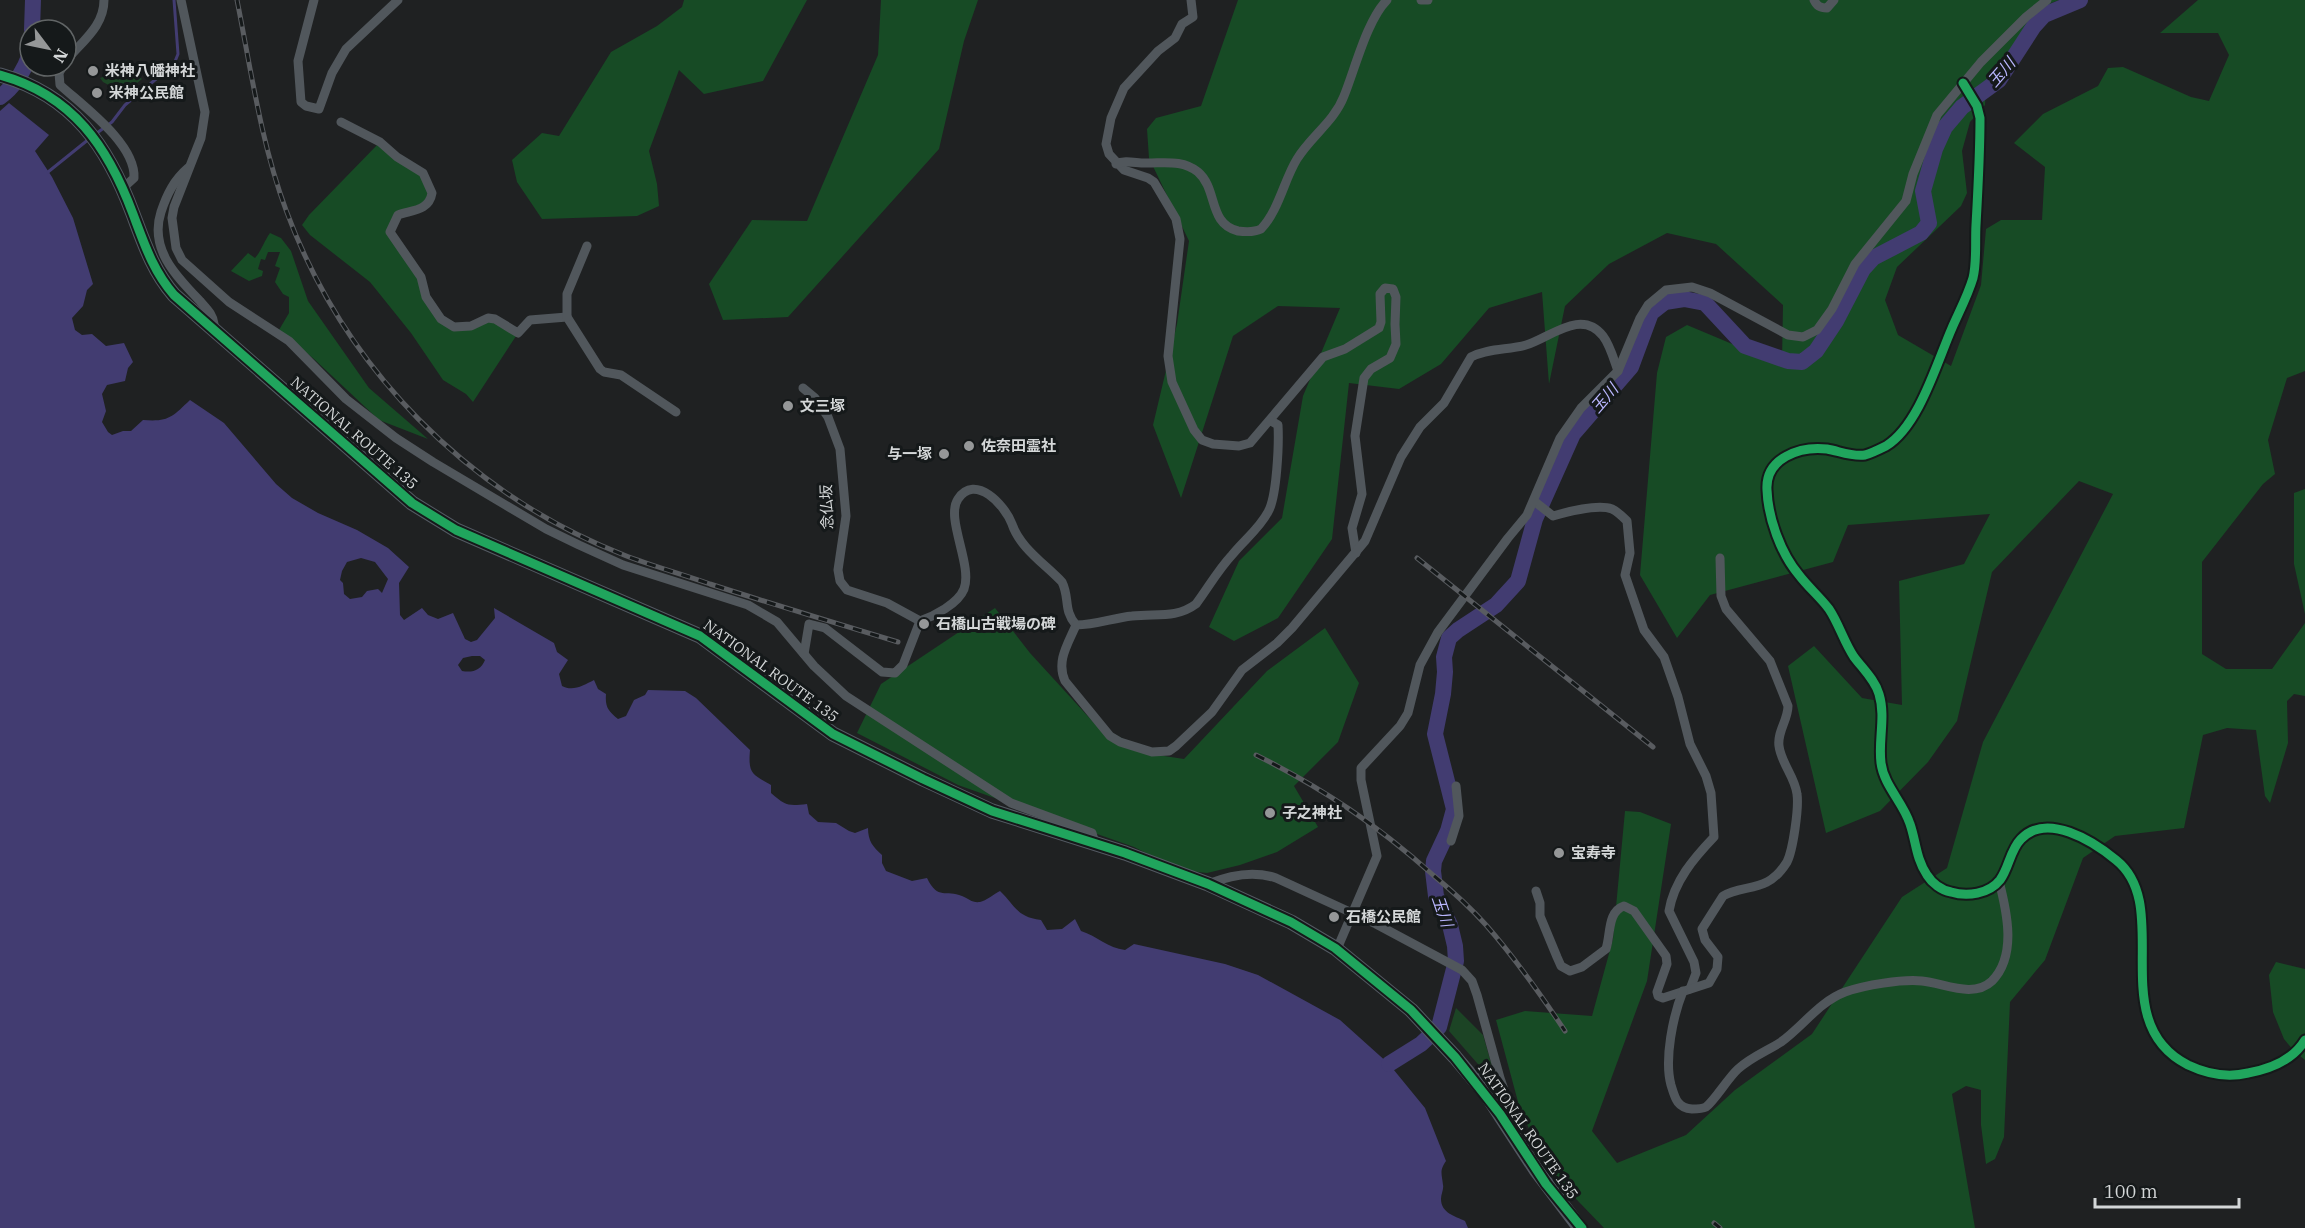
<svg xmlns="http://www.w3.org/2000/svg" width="2305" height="1228" viewBox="0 0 2305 1228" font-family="'IBM Plex Serif','Noto Sans JP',serif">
<rect width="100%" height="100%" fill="#1f2122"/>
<g fill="#1c4425">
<path d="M128,67L142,79L116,100L111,98L114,88L103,82L100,78Z"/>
<path d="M1456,1008L1483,1035L1498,1087L1449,1031Z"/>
</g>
<g fill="#174b25">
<path d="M684,0H807L763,81L704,94L679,70L649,151L657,184L659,206L637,216L542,219L517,182L512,160L542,133L559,136L611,52L657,26L682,7Z"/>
<path d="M881,0H978L964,41L939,149L788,317L723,320L709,284L752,220L807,221L878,55Z"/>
<path d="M1238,0H2059L2051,3L1986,84L1985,105L1970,122L1962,151L1967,193L1961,206L1897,267L1885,300L1898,335L1951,366L1981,285L1986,229L2001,220H2042L2045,167L2014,143L2043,114L2098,86L2108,68L2123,67L2191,97L2209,101L2229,55L2218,33H2160L2198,0H2305V371L2287,378L2268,440L2275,474L2263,484L2202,562V654L2226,669H2272L2305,623V696L2294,694L2287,701L2288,743L2270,803L2265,796L2256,730L2227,728L2203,735L2184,828L2115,836L2083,858L2045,960L2010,1002L2004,1137L1995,1159L1986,1164L1981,1125V1090L1966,1086L1952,1094L1975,1228H1604L1554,1176L1521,1113L1496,1020L1525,1011L1592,1016L1613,939L1625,811L1640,812L1671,824L1647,981L1592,1131L1617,1163L1686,1135L1735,1090L1812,1034L1902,897L1947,868L1983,742L2113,494L2079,481L1992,572L1957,721L1928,762L1880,811L1826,833L1788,666L1814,646L1862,698L1902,705L1899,581L1964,564L1990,514L1848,525L1833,562L1710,595L1677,638L1640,575L1657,373L1666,337L1687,325L1756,354L1782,361L1783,305L1716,244L1667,233L1609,264L1565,306L1549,384L1542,292L1489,308L1441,364L1399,389L1349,383L1332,539L1278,618L1234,641L1209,627L1239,561L1282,518L1303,396L1340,308L1278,306L1233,336L1181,498L1153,425L1177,324L1189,241L1149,158L1147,129L1156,118L1201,106Z"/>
<path d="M380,142L416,167L431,199L405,212L390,232L408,256L426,297L454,327L488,318L518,333L473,402L466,394L443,380L411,333L370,282L310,235L302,225L309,215Z"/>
<path d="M270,233L281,238L291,251L308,301L369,388L428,439L379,420L314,359L279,330L289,313V297L283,294L275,282L280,268L275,266L280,252H268L265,260L261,259L258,269L263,271L262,276L249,281L231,271L248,253L255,258C262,250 264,241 270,233Z"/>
<path d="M2305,489V614L2294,564V493Z"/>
<path d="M995,608L1030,653L1094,723L1151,754L1184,759L1267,671L1325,628L1359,683L1338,742L1294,786L1318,827L1277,852L1240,865L1207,873L1180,870L1134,847L958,785L857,733L881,684Z"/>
<path d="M2276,962L2305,969V1060L2294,1051L2284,1039L2273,1012L2269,975Z"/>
</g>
<path fill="#423c71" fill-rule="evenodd" d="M9,103L49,135L35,151L52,177L73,218L93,284L87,290L83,306L72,318L75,330L82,335L92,334L106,346L124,343L133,362L128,368L125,381L107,385L102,394L106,411L102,422L108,432L112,435L123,431H131L143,420C169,422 172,417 190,400L224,423L276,484L292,498L318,513L357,530L388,548L409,567L399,583L400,615L404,620L422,608L428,615L438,619L453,613L465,639L471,642L477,640L495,618L494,608L554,643L557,652L568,660L559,674L562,686C573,692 584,685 594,680L598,689L606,694C605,707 608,711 618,719L626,716L634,700L645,695L648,690L685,691L696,698L750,750C748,774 752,774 771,785V793C786,806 788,806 807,804L809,814L818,822L836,823L849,831L855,833L868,828C868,841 873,847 882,855V863L886,871L912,881L927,878C938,901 946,889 962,896C969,899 972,903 980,902C986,901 994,894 1000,891C1016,906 1016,917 1041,920L1047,930L1062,929L1075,919L1081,931C1097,936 1108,948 1125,950L1134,944L1225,964L1258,975L1340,1020L1389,1064L1425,1108L1446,1161C1439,1171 1442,1174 1443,1185C1444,1189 1441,1194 1441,1199C1441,1213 1455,1216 1465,1221L1468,1228H0V111ZM361,558L375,562L388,579L382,593L378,589L367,591L362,597L350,599L344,594L343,583L340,580L342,571L347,562ZM472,656H480L485,660C481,670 473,673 462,671L458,665L463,658Z"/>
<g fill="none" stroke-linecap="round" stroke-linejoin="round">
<g stroke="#423c71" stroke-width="3">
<path d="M97,133L112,122L125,105L174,64L178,54L174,0"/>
<path d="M48,172L89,139"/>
</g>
<g stroke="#423c71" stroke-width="16">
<path d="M32,30L33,0"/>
<path d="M0,97C15,86 24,71 30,54"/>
<path d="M1389,1064L1421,1044L1439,1027L1456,961L1455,946L1450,925L1436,896L1433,871L1434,861L1448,831L1454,809L1435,734L1443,694L1445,672L1444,657L1449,638L1458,630L1496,605L1518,581L1535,519L1573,434L1631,367L1651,313L1665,302L1684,299L1705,303L1745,346L1788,361L1802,362L1816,351L1836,321L1863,269L1873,258L1921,233L1929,223L1923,191L1935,149L1945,127L1962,107L1999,80L2034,26L2044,15L2080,0"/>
</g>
<g stroke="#51575c" stroke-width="9">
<path d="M181,0L205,112L201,138L174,207L172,218L176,248L182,260L229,302L289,341L346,399L396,438L433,462L546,529L579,545L623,565L748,605L777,622L814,666L846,696L1011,803L1092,833L1095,843"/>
<path d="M314,0L298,61L301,102L306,106L319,109L332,73L346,49L398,0"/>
<path d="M1191,0L1193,17L1182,24L1175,38L1158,51L1124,88L1111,118L1106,144L1109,154L1124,170L1148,178L1154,182L1176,219L1180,239L1168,356L1172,382L1194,430L1202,440L1213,444L1239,446L1250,443L1323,357L1345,349L1379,328L1381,322L1380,294L1385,288L1393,289L1396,297L1395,324L1396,344L1390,358L1371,369L1364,378L1355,436L1362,494L1352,528L1356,553"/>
<path d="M1421,0H1428"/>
<path d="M1814,0C1817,6 1820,8 1827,8L1834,0"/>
<path d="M66,61C81,42 104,27 104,0"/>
<path d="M63,66L59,73L60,85C83,106 136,144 134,178L123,188"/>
<path d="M1963,83L1977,106L1980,118C1980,154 1978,189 1976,225C1975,242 1977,262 1973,278C1968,295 1959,312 1952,328C1937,362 1919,426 1886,446C1880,449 1872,453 1865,455C1852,457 1839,451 1827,449C1800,446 1765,458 1767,490C1768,518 1781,554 1799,575C1808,587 1820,597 1829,609C1839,624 1844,642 1854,657C1863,669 1875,680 1879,694C1886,717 1878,740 1881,763C1884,786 1903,802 1910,824C1916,841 1916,859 1927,875C1932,883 1941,890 1951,892C1967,897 1989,894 2000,880C2009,868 2010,850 2021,839C2047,812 2093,841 2116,860C2175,907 2103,1022 2188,1065C2207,1074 2227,1078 2248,1073C2270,1069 2293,1060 2305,1040"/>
<path d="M341,122L380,142L397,157L423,173L432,193C429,211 412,210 398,215L390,232L421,277L426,297L441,319L454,327L471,326L488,318L495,319L518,333L530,320L567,317L600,369L604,372L621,375L676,412"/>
<path d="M1116,164C1126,159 1138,164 1148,163C1166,163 1183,160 1198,172C1218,189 1208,224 1238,231C1246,232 1255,232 1261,229C1279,210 1284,180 1297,159C1311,136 1334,122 1344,96C1355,69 1367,20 1387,0"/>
<path d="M188,168C174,180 167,194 161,212C149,249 176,276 200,301C206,308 213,314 214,324L212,328"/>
<path d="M567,317V294L587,246"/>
<path d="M803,388L815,398L828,417L840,449L846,516L838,570L840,581L847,590L887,603L920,621"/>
<path d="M1534,501L1553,516C1567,512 1598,504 1612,509C1617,511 1623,517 1627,521L1630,553L1625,575L1644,630L1664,657L1678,697L1690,744L1706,776L1711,793L1714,837C1694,858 1674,881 1669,911L1694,962L1696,973L1690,989"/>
<path d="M920,621C934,616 958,604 964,589C973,565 945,518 958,499C975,473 1005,505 1012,524C1020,548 1045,564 1062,582C1070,598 1063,610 1076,625C1096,625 1113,618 1132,616C1155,613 1176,619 1196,604C1208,588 1218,570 1232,555C1244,540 1259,529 1268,512C1277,497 1279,443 1278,425L1271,421"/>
<path d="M1076,625C1068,644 1056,661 1065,681L1110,736L1120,742L1152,752L1169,751L1176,746L1212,712L1242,670L1277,643L1292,628L1365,541L1401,457L1420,427L1444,403L1471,357C1488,348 1508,350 1526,345C1550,338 1581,308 1603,336C1610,345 1614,360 1618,371"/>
<path d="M804,654L809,624L825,628L882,672L895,673L903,665L920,621"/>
<path d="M1451,841L1459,816L1456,786"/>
<path d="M1208,884C1230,875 1253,870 1276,878L1376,924L1462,970L1472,981L1477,995L1500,1078L1513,1116L1514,1125L1512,1133"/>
<path d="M1536,891L1540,903V916L1557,957L1561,966L1570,971L1582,967L1606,949C1611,934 1607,912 1624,906L1634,911L1666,956L1667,964L1657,992L1658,996L1663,998L1709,983L1717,969L1718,957L1705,940L1702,929L1723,896C1736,888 1754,889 1767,882C1775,878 1782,870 1787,862C1793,850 1799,808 1797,794C1795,777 1781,763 1779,746C1777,732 1788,720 1788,706L1770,661L1726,609L1721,596L1720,558"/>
<path d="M1337,949L1377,856L1361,780V768L1400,726L1408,713L1420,665L1438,632L1508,538L1527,515L1560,438L1581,408L1618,371L1640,318L1648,305L1666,290L1692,287L1710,293L1788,335L1803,337L1817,330L1832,309L1855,264L1906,201L1913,174L1937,115L1981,62L2026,17L2047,0"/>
<path d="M1683,991C1673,1016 1664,1059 1671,1085C1675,1098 1677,1108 1692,1109C1696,1109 1702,1109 1706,1107C1715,1100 1728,1078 1738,1069C1751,1057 1767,1051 1781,1042C1803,1026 1819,1002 1845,992C1865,985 1902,979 1922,981C1944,983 1973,999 1992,981C2017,956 2007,912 1999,881"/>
</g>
<path stroke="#545a63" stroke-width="15" d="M0,75C73,95 108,147 133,214C144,243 153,271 174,295L412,503L456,530L700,636L833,734L923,779L992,811L1125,853L1208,884L1291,922L1335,948L1411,1010L1455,1057L1487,1095L1536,1170L1580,1228"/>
<defs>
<g id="rail">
<path d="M237,0C251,70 261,143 286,210C344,368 468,494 624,555C652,566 682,574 710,584C772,604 835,623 898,642"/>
<path d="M1417,558L1653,747"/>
<path d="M1256,755C1324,789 1376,824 1433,875C1451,890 1470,907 1486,925C1515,958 1541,995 1565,1031"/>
<path d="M1714,1223L1720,1228"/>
</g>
</defs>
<use href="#rail" stroke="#595c60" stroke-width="5"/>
<use href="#rail" stroke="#15191a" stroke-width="3" stroke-dasharray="9" stroke-linecap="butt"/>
<defs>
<g id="cycleway">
<path d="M0,75C73,95 108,147 133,214C144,243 153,271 174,295L412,503L456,530L700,636L833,734L923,779L992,811L1125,853L1208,884L1291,922L1335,948L1411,1010L1455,1057L1500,1114L1546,1184L1582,1228"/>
<path d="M1963,83L1977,106L1980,118C1980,154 1978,189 1976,225C1975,242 1977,262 1973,278C1968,295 1959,312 1952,328C1937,362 1919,426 1886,446C1880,449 1872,453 1865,455C1852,457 1839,451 1827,449C1800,446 1765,458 1767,490C1768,518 1781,554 1799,575C1808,587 1820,597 1829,609C1839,624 1844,642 1854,657C1863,669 1875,680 1879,694C1886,717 1878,740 1881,763C1884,786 1903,802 1910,824C1916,841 1916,859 1927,875C1932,883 1941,890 1951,892C1967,897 1989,894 2000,880C2009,868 2010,850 2021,839C2047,812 2093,841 2116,860C2175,907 2103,1022 2188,1065C2207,1074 2227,1078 2248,1073C2270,1069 2293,1060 2305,1040"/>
</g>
</defs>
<use href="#cycleway" stroke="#15191a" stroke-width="13"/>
<use href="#cycleway" stroke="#20a55d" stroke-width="9"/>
</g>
<g fill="#959798" stroke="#15191a" stroke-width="2">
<circle cx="93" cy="71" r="6"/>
<circle cx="97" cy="93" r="6"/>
<circle cx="788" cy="406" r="6"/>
<circle cx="969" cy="446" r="6"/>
<circle cx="944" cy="454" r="6"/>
<circle cx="924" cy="624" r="6"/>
<circle cx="1270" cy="813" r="6"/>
<circle cx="1559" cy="853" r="6"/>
<circle cx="1334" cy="917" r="6"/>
</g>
<g text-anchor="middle" stroke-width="6" stroke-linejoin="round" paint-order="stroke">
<g font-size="15" font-weight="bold" fill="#d4d7d8" stroke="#15191a" text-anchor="start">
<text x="105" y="76">米神八幡神社</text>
<text x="109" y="98">米神公民館</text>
<text x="800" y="411">文三塚</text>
<text x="981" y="451">佐奈田霊社</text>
<text x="932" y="459" text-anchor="end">与一塚</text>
<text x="936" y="629">石橋山古戦場の碑</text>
<text x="1282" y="818">子之神社</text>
<text x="1571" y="858">宝寿寺</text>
<text x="1346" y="922">石橋公民館</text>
</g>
<g font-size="15" fill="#d4d7d8" stroke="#15191a">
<text transform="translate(354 433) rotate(41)" y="5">NATIONAL ROUTE 135</text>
<text transform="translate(827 507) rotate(-92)" y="5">念仏坂</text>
<text transform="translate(771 671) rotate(36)" y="5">NATIONAL ROUTE 135</text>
<text transform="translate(1528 1131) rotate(55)" y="5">NATIONAL ROUTE 135</text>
</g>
<g font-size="16" font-style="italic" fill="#b8b5fc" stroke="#15191a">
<text transform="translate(2001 72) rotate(-49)" y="6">玉川</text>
<text transform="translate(1604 398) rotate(-49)" y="6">玉川</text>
<text transform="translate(1443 911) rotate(71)" y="6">玉川</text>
</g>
</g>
<g transform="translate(48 48) rotate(122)"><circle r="28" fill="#15191a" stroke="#616566" stroke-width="1.5"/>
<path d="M0-4.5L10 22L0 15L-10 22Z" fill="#959798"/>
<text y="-9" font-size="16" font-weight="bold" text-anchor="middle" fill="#d4d7d8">N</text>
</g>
<path d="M2095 1198v9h144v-9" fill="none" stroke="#d4d7d8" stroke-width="3"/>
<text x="2104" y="1198" font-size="18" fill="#d4d7d8" stroke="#15191a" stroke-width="4.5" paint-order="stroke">100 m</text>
</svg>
